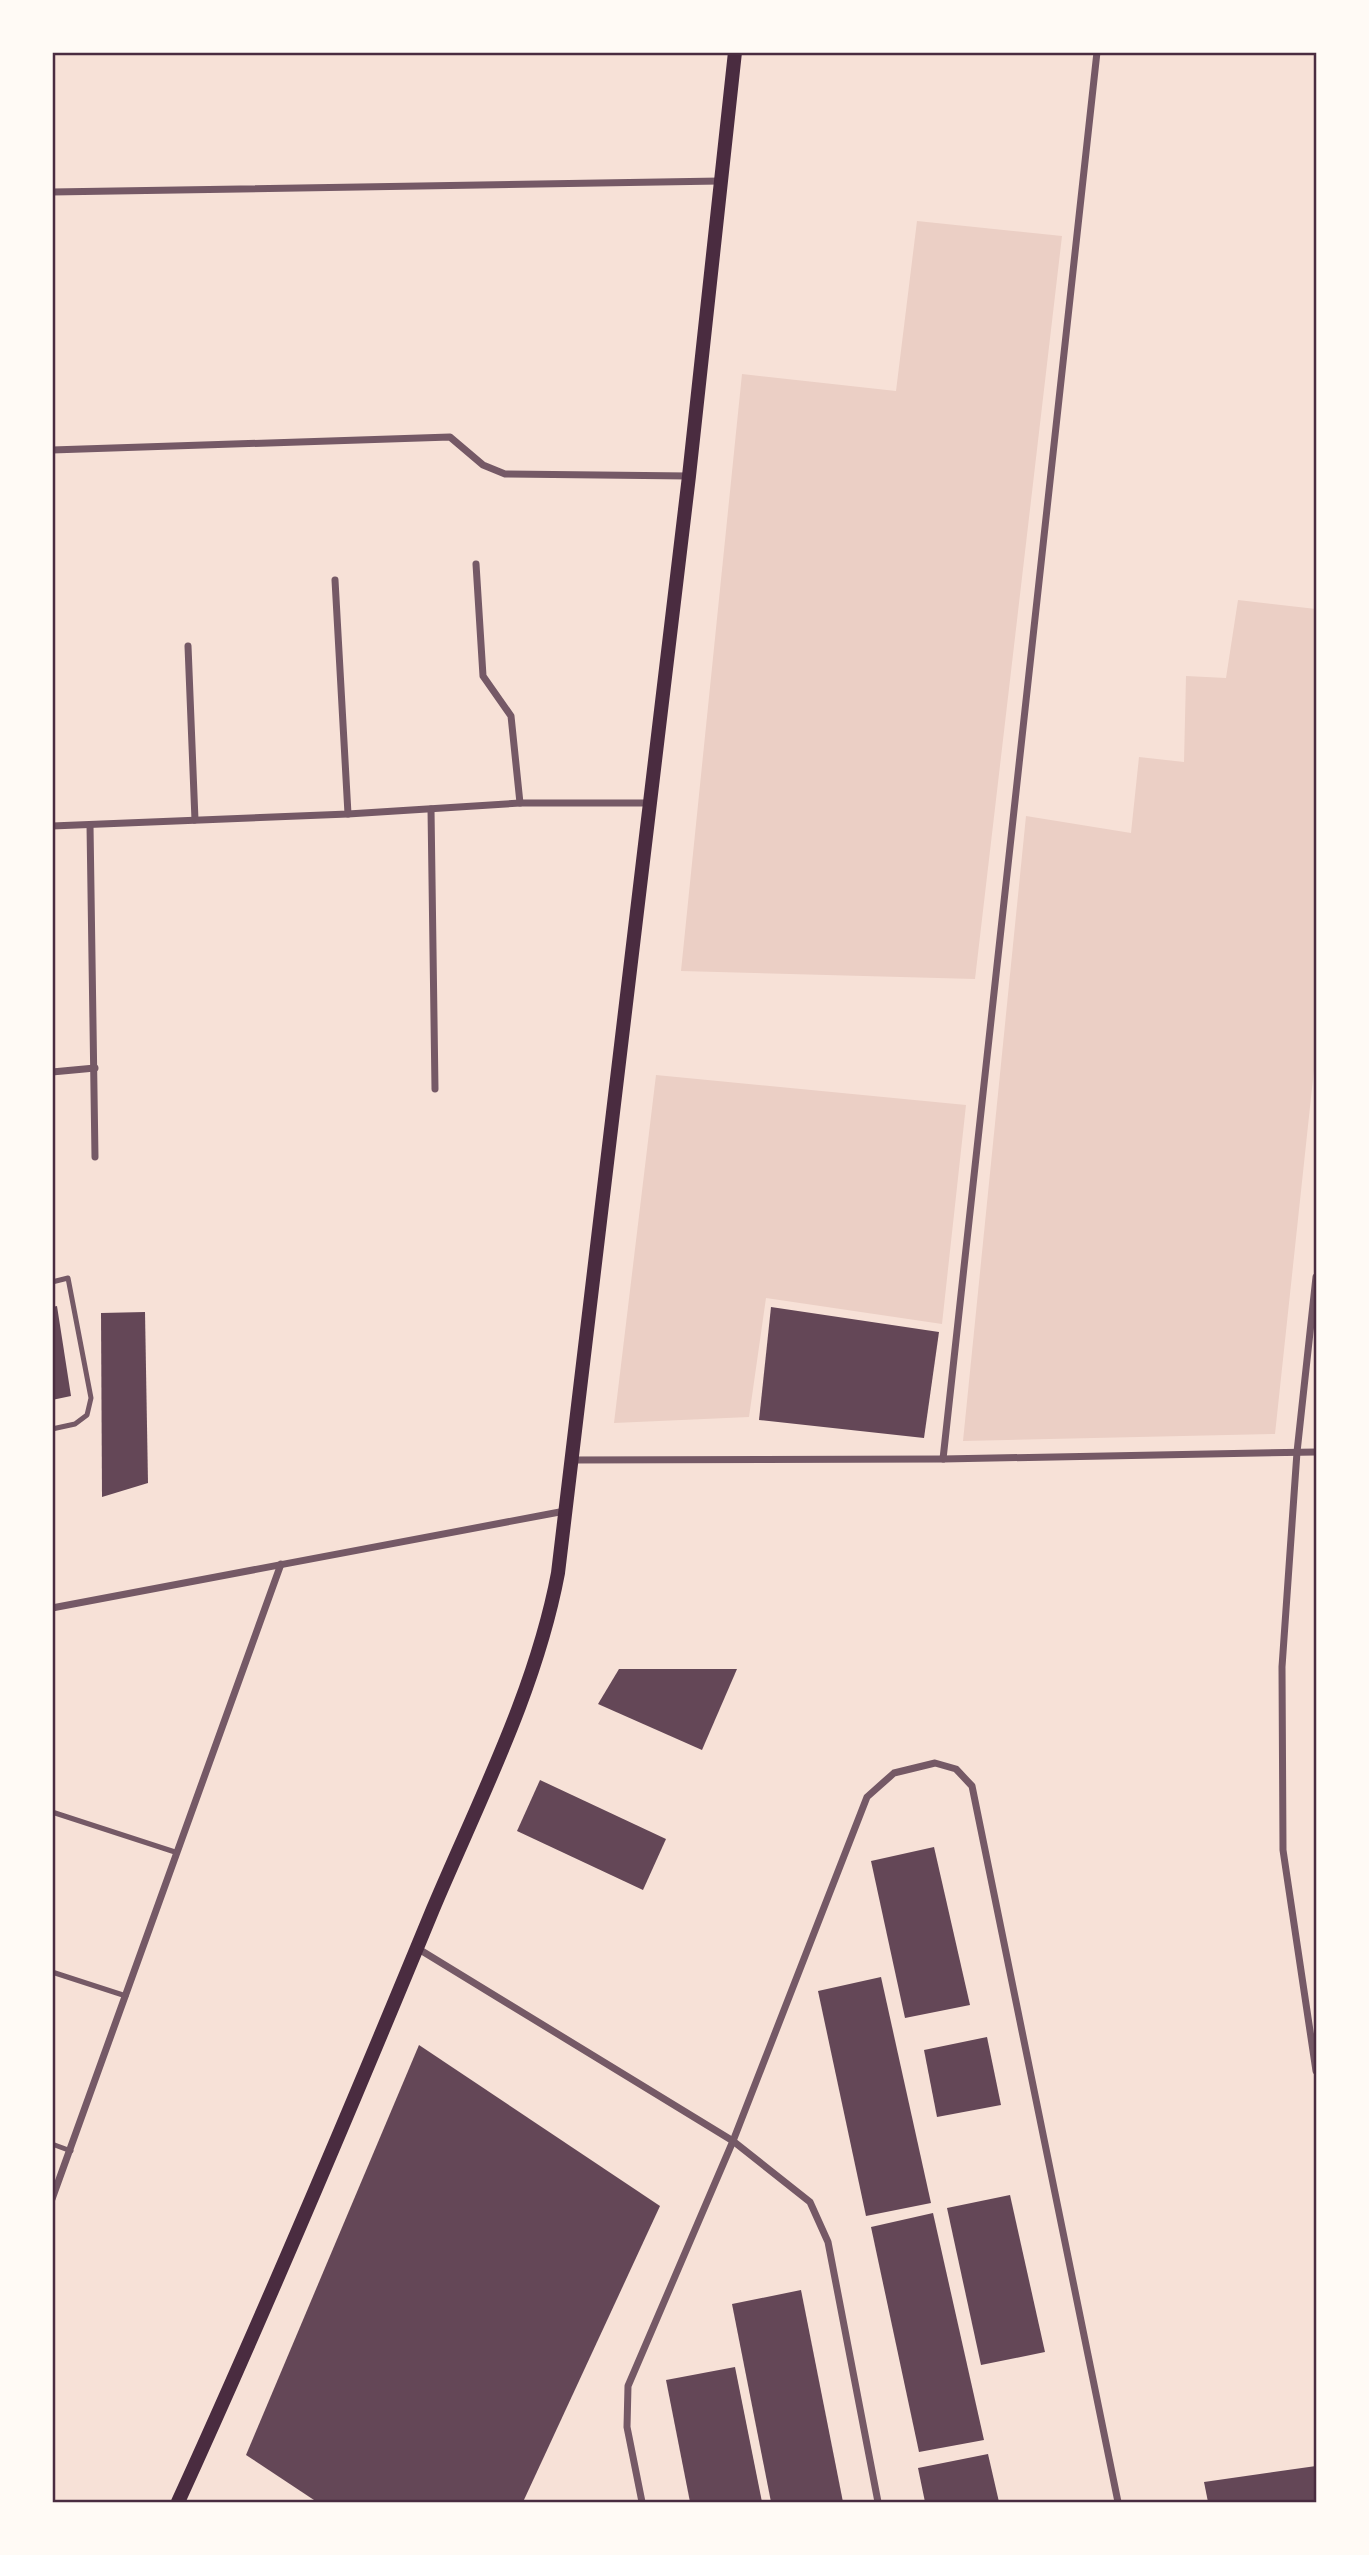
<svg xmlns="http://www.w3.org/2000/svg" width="1369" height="2555" viewBox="0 0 1369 2555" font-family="Inter,sans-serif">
<rect width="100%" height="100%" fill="#f7e1d7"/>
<g fill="#ebcfc5">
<path d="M917,221L1062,236L975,979L681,971L742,374L896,391Z"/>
<path d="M1238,600L1316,609V1051L1275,1434L963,1441L1026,816L1131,833L1139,757L1184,762L1186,676L1226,678Z"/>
<path d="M656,1075L966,1105L942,1324L766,1298L749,1417L614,1423Z"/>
</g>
<g fill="#644757">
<path d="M57,1306L71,1396L52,1400V1307Z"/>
<path d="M771,1307L939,1332L924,1438L759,1420Z"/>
<path d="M145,1312L148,1483L102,1497L101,1313Z"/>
<path d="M619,1669H737L702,1750L598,1704Z"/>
<path d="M540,1780L666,1839L643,1890L517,1831Z"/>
<path d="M934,1847L970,2005L905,2018L871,1861Z"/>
<path d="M881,1977L931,2203L866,2216L818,1991Z"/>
<path d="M987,2037L1001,2105L937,2117L924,2050Z"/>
<path d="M419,2045L660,2206L523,2502H317L246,2455Z"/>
<path d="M1010,2195L1045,2352L981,2365L947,2208Z"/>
<path d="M933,2213L984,2440L919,2452L871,2227Z"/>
<path d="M801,2290L843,2502H771L732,2304Z"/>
<path d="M735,2367L762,2502H690L666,2380Z"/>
<path d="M988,2454L999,2502H925L918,2468Z"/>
<path d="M1316,2466V2502H1208L1204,2482Z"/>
</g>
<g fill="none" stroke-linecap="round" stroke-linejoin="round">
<g stroke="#755966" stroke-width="5">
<path d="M52,1282L68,1278L91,1398L87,1415L75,1424L52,1429"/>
<path d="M52,1812L175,1852"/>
<path d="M52,1972L126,1996"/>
<path d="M52,2144L71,2151"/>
</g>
<g stroke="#755966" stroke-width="7">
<path d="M52,192L720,181"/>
<path d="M52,450L450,437L483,465L505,474L689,476"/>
<path d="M476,564L483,676L511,716L520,803"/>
<path d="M335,580L348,814"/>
<path d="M188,646L195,820"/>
<path d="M431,809L435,1089"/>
<path d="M90,825L95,1157"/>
<path d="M52,826L348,814L520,803H649"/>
<path d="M52,1072L95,1068"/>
<path d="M1316,1277L1297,1452L1282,1667L1283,1850L1316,2071"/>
<path d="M943,1459L1097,52"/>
<path d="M572,1460L943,1459L1316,1452"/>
<path d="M52,1608L565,1511"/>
<path d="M417,1948L733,2141L810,2202L828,2242L878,2502"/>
<path d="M52,2199L281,1564"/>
<path d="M642,2502L627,2427L628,2386L733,2141L867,1797L894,1773L935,1763L956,1769L972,1786L1118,2502"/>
</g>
<path stroke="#4a2c40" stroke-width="14" d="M178,2502C267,2307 351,2108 433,1909C479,1800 536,1690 558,1573L689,476L735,52"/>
</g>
<rect width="1369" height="2555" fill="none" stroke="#fffaf5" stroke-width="108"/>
<rect x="54" y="54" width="1261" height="2447" fill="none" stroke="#4a2c40" stroke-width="2.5"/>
</svg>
